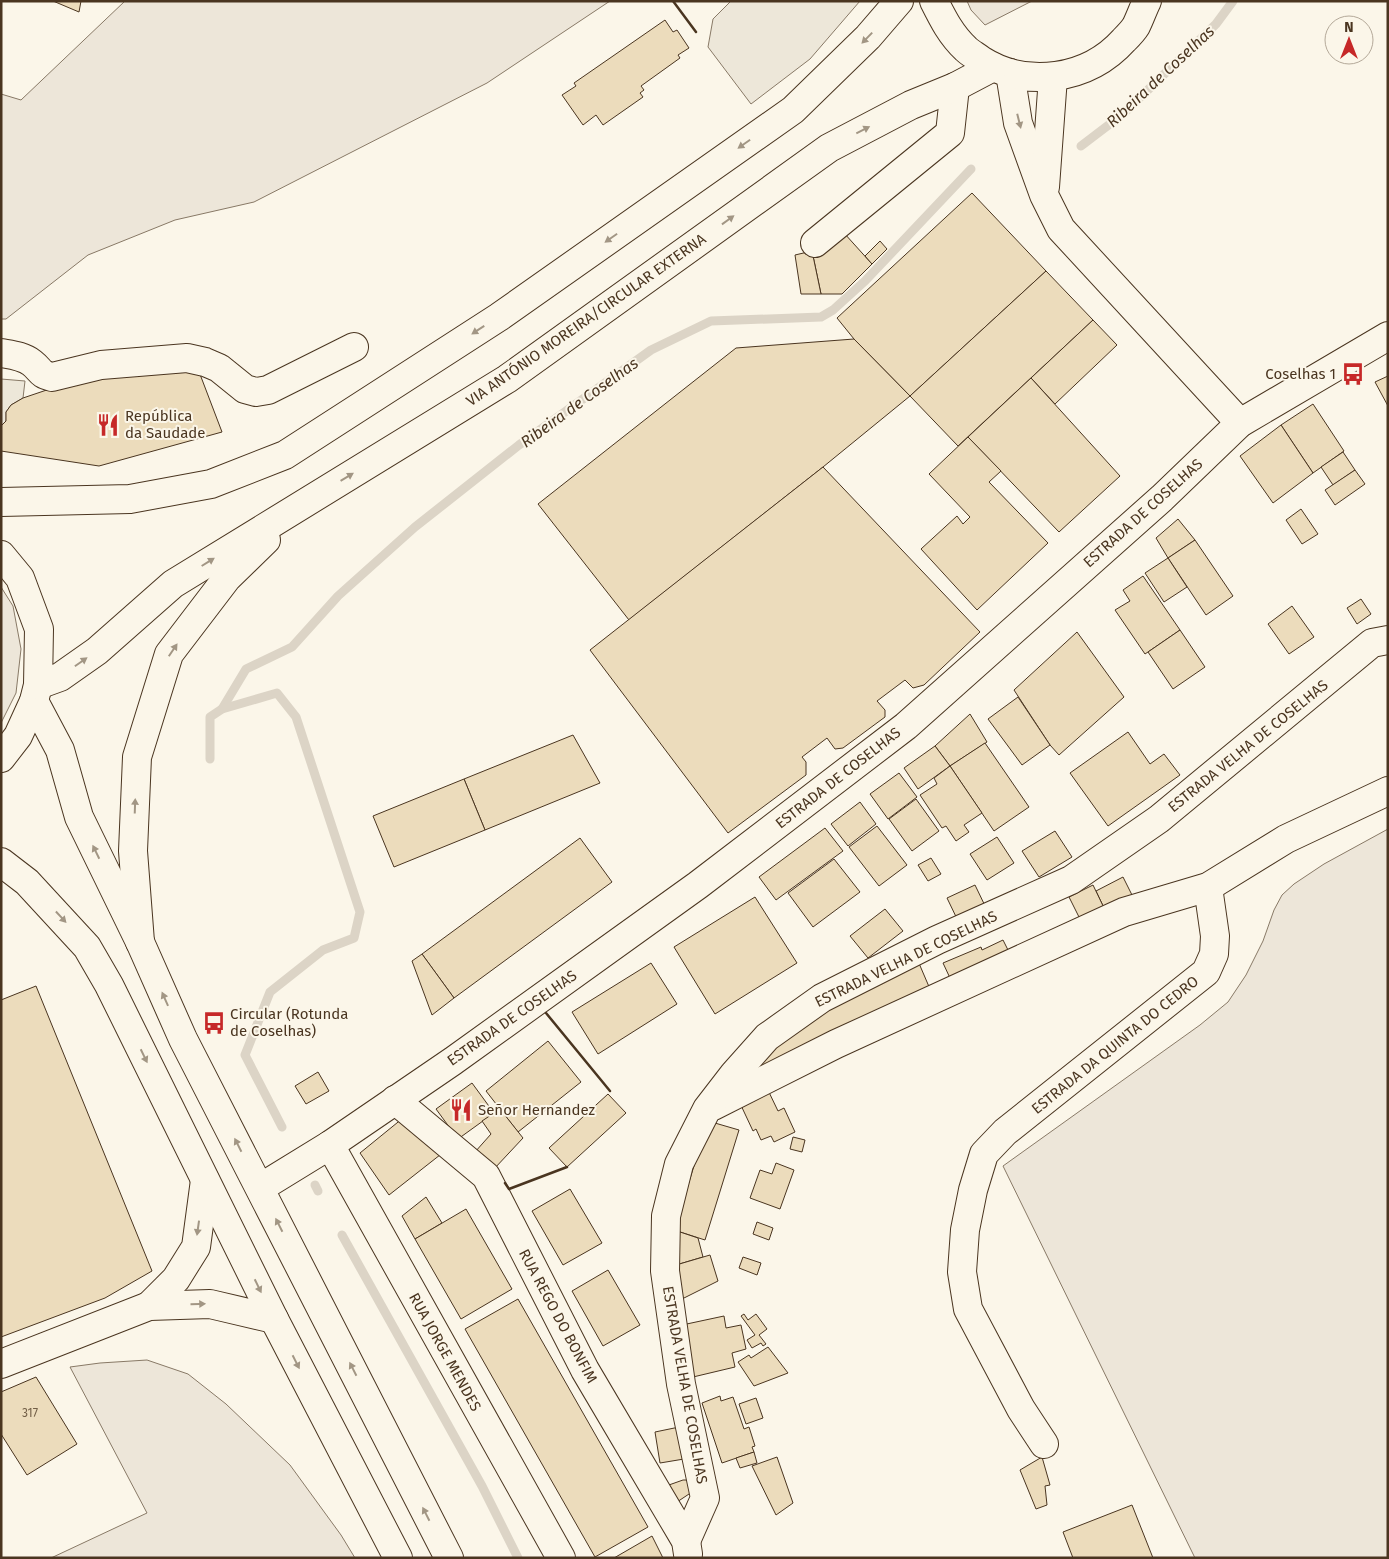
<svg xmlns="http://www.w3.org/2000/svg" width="1389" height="1559" viewBox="0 0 1389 1559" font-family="'Fira Sans',sans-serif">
<rect width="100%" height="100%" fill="#fbf6e9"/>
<g fill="#ede6d9" stroke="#887966">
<path d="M125,1H610L487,83L254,202L175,220L88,255L6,319H1V94L21,100Z"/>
<path d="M967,1H1032L985,25L971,10Z"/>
<path d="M1,587L13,606L21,649L16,693L1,723Z"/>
<path d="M1388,829V1558H1195L1003,1166L1200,1025L1228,1002L1246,975L1263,941L1274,910L1282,895L1294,884L1324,864Z"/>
<path d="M147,1360L188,1374L226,1404L290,1465L341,1535L355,1558H51L147,1513L70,1367L100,1363Z"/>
</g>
<g fill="#ede7d9" stroke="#887966">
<path d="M731,1H860L810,59L751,104L708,47L713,19Z"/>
<path d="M1,379L25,381L23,398L11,405L6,412V421L1,426Z"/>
</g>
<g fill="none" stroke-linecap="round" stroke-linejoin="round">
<g stroke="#dcd4c6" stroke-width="9">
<path d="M1081,146L1123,114L1216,24L1233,1"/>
<path d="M222,709L246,669L292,647L338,596L415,527L519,445L651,350L711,321L821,317L833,310L865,281L971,169"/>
<path d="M210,759V717L222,709L277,693L296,717L360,912L354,938L323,950L270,992L245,1055L282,1127"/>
<path d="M315,1185L318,1191"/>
<path d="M342,1235L482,1486L518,1558"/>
</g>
</g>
<g fill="#ecdcbc" stroke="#4a3520">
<path d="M53,1H81L79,12Z"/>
<path d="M665,20L673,32L677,30L689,48L678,55L680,58L641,86L644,90L640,93L643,97L603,125L596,115L583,125L562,95L576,86L574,83Z"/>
<path d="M972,193L1046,271L910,396L854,339L837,318Z"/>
<path d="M844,233L872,264L842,294H821L812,251Z"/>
<path d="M880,241L887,249L872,264L865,256Z"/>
<path d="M812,251L821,294H801L795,255Z"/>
<path d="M1046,271L1093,320L958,446L910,396Z"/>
<path d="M1093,320L1117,345L1055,404L1031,378Z"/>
<path d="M854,339L910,396L823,467L629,620L538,504L736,348Z"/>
<path d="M198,369L222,432L99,466L1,451V426L6,421V412L11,405L23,398L94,374Z"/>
<path d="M1388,376V406L1375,382Z"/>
<path d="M1031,378L1120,476L1059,532L968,437Z"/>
<path d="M1313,404L1344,451L1313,473L1281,425Z"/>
<path d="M1281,425L1313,473L1273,503L1240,456Z"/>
<path d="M968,437L1001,471L989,482L1048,543L977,610L921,549L957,516L963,524L970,517L929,474Z"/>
<path d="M1343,452L1355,470L1333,485L1321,467Z"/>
<path d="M823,467L980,632L924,685L913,688L905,680L877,701L885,710V717L843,748L835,749L827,738L802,757L806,762V775L728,833L590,650Z"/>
<path d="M1355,470L1365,484L1335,505L1325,490Z"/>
<path d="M1301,509L1318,534L1302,544L1286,520Z"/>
<path d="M1178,519L1195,540L1168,558L1156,538Z"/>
<path d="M1195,540L1233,596L1206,615L1168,558Z"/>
<path d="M1168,558L1187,587L1164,602L1145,573Z"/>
<path d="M1143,576L1180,630L1145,654L1115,610L1130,601L1123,590Z"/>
<path d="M1361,599L1371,614L1357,624L1347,608Z"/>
<path d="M1292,606L1314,637L1289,654L1268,624Z"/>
<path d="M1180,630L1205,667L1173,689L1148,652Z"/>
<path d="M1077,632L1124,697L1059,755L1050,745L1014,690Z"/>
<path d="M1018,697L1050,745L1022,765L988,719Z"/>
<path d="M970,714L987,742L950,766L935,746Z"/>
<path d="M1128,732L1150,764L1164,754L1180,775L1108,826L1070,773Z"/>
<path d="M573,735L600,783L485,830L464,779Z"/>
<path d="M985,743L1029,807L994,831L950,766Z"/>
<path d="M935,746L950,766L918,789L904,768Z"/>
<path d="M950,766L982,813L964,825L969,832L956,841L946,826L942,828L920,795L937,784L934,778Z"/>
<path d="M899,773L917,797L888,819L870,794Z"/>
<path d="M464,779L485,830L394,867L373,816Z"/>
<path d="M916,799L939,831L912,851L889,819Z"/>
<path d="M860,802L876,824L848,846L831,824Z"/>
<path d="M877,826L907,865L879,886L849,847Z"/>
<path d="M825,828L843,851L776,900L759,877Z"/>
<path d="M1055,831L1072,857L1039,877L1022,851Z"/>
<path d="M997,837L1014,863L987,880L970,854Z"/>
<path d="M580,838L612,882L454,998L422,954Z"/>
<path d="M931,858L941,874L928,881L918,865Z"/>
<path d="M834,859L860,892L813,927L788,893Z"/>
<path d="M1123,877L1132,895L1105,910L1096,891Z"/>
<path d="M975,885L988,912L960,925L947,898Z"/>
<path d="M1093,885L1105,910L1081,921L1069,897Z"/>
<path d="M755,897L797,963L715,1014L674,947Z"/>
<path d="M885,909L903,931L868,958L850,936Z"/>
<path d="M1003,940L1009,952L950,978L943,963L981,947L982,950Z"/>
<path d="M422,954L454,998L432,1015L412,961Z"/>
<path d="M918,961L930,989L757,1076L751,1065L838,998Z"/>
<path d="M651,963L677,1004L598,1054L572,1012Z"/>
<path d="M36,986L152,1271L105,1298L1,1337V1000Z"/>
<path d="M548,1041L581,1082L518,1132L486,1091Z"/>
<path d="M318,1072L329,1091L306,1104L295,1086Z"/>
<path d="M472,1083L494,1113L458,1139L436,1109Z"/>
<path d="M766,1086L778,1111L784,1108L795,1132L774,1142L771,1136L761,1140L756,1129L753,1131L738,1099Z"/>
<path d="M608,1094L626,1113L567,1167L549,1148Z"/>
<path d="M500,1109L523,1138L494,1169L475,1152L491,1134L482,1121Z"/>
<path d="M403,1118L445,1151L389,1195L360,1153Z"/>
<path d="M708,1121L739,1130L705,1240L674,1230Z"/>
<path d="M793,1137L805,1140L802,1152L790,1149Z"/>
<path d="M776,1163L794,1170L780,1209L750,1198L760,1170L772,1174Z"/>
<path d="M570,1189L602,1243L563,1265L532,1211Z"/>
<path d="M426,1197L442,1223L415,1239L402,1216Z"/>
<path d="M466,1209L512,1289L461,1319L415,1239Z"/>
<path d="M757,1222L773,1228L769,1240L753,1234Z"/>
<path d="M674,1230L698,1238L703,1257L676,1265Z"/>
<path d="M710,1255L718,1281L678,1301L676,1265Z"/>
<path d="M743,1257L761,1263L757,1275L739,1268Z"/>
<path d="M608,1270L640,1325L603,1346L572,1291Z"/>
<path d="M518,1299L648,1527L595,1557L465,1329Z"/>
<path d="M744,1314L748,1320L756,1314L767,1329L759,1335L766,1344L763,1346L761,1343L752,1348L747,1340L755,1335L741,1316Z"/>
<path d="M724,1316L726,1328L741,1325L746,1349L732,1353L735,1367L693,1377L682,1325Z"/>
<path d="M768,1347L788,1373L754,1386L738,1362L749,1355L751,1358Z"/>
<path d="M36,1377L77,1444L27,1475L1,1434V1392Z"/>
<path d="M720,1396L721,1401L733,1397L744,1429L749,1427L755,1446L752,1447L754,1452L722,1463L702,1403Z"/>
<path d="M756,1398L763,1418L746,1424L739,1404Z"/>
<path d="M684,1426L690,1458L660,1463L655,1432Z"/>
<path d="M754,1452L757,1463L740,1468L736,1458Z"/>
<path d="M777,1457L793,1503L776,1515L752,1466Z"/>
<path d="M1042,1457L1050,1485L1045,1486L1047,1505L1036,1509L1020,1470Z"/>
<path d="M683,1480H692L695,1490L677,1502L666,1486Z"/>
<path d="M1132,1505L1153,1558H1073L1063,1532Z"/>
<path d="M652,1536L663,1558H614Z"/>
</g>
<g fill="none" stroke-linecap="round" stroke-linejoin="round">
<defs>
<g id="minor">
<path d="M1010,73L1018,123L1044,195L1061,229L1240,423"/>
<path d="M1045,187L1053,77"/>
<path d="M815,243L950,133L955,87"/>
<path d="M1,353C12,355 23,356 32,363C41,370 39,374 52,377L101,365L187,358L205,362L219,368L245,389L256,392L268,390L354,347"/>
<path d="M395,1100L486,1176L585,1370L686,1541L688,1554"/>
<path d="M713,1106L836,1044L1124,912L1208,887L1286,839L1388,791"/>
<path d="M330,1145L561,1558"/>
<path d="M260,1188L330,1145L453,1061L698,885L906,726L1162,498L1240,423L1388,336"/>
<path d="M149,1306L176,1279L196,1247L205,1180"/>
<path d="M1,1364L149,1306L210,1304L274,1319"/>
<path d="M1044,1444L1021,1409L968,1309L962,1272L965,1230L973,1190L984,1154L1005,1132L1206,972L1214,954L1215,936L1208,887"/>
<path d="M686,1541L705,1498L681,1384L665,1271L666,1216L679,1164L707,1109L734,1074L767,1037L822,998L937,940L1071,880L1159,819L1372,643L1388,640"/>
</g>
<g id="major">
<path d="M34,701L60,750L79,817L140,942L183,1039L449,1558"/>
<path d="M1,862L27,882L87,947L109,985L274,1319L398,1558"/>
</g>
<g id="highway">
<path d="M934,1C943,19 951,35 966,49C970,53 976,56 981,60C1027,89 1088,80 1124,40C1128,36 1133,31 1136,26C1140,18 1143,9 1147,1"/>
<path d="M1,502L130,499L211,484L285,455L499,317L793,110L868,37L899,1"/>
<path d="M1,555L20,578L39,629L38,685L34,701L18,736L1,758"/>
<path d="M38,685L60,677L97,651L173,584L507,379L829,148L911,105L955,87L993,67"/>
<path d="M140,942L133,851L137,757L169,654L227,578L266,540"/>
</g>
</defs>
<use href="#minor" stroke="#4a3520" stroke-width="30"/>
<use href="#major" stroke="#4a3520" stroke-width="30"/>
<use href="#highway" stroke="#4a3520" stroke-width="30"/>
<use href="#minor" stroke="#fbf6e9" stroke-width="28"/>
<use href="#major" stroke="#fbf6e9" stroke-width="28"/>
<use href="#highway" stroke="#fbf6e9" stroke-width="28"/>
<g stroke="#4a3520" stroke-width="2.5">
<path d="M673,1L696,32"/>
<path d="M546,1013L610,1091"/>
<path d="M505,1183L509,1189L567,1167"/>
</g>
</g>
<defs><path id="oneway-solid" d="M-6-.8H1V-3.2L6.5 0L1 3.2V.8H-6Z" transform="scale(1.25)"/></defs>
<g fill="#a29684">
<use href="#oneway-solid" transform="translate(867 38) rotate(134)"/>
<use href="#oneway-solid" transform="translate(1019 121) rotate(76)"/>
<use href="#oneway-solid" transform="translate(863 130) rotate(-27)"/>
<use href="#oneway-solid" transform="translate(744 144) rotate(145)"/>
<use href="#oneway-solid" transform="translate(728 220) rotate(-36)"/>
<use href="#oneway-solid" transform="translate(611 238) rotate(145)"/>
<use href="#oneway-solid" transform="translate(478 330) rotate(147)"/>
<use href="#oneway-solid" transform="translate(347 477) rotate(-31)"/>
<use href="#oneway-solid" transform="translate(208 562) rotate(-32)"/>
<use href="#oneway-solid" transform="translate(173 650) rotate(-56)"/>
<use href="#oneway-solid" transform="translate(81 662) rotate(-35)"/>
<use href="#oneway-solid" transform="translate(135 806) rotate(-88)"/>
<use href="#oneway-solid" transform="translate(96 852) rotate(-116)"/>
<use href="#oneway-solid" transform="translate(61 917) rotate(47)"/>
<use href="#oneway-solid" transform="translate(165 999) rotate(-114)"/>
<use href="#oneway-solid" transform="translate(144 1056) rotate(64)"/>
<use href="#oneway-solid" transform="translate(238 1145) rotate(-117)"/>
<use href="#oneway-solid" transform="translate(279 1225) rotate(-117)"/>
<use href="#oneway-solid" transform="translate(198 1228) rotate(98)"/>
<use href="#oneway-solid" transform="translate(258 1286) rotate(64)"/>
<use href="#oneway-solid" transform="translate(198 1304) rotate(-2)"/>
<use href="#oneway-solid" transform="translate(296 1362) rotate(63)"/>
<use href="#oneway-solid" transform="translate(353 1369) rotate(-117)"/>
<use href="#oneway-solid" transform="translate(426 1514) rotate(-117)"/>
</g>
<defs>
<symbol id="bus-bare" viewBox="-9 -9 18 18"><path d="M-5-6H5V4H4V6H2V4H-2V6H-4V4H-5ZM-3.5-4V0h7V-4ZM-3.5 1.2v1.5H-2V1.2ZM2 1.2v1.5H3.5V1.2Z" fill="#c62828" stroke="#fbf6e9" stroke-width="2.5" paint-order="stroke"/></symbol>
<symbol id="restaurant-bare" viewBox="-9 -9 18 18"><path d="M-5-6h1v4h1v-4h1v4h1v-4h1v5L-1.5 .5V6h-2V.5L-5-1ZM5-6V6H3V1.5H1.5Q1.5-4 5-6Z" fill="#c62828" stroke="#fbf6e9" stroke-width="2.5" paint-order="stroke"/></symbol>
</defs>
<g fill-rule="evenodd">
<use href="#bus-bare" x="1337" y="358" width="32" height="32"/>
<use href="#restaurant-bare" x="92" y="409" width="32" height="32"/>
<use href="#bus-bare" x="198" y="1007" width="32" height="32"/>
<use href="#restaurant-bare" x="445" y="1094" width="32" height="32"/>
</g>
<g text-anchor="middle" stroke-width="4" stroke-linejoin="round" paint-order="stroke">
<g font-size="12" fill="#725f47">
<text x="30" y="1417">317</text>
</g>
<g font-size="15" fill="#4a3520" stroke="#fbf6e9">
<text transform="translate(586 320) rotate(-35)" y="5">VIA ANTÓNIO MOREIRA/CIRCULAR EXTERNA</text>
<text transform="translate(1143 513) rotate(-42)" y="5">ESTRADA DE COSELHAS</text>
<text transform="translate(1248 746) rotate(-39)" y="5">ESTRADA VELHA DE COSELHAS</text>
<text transform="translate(838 778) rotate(-38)" y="5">ESTRADA DE COSELHAS</text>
<text transform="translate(906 959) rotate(-26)" y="5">ESTRADA VELHA DE COSELHAS</text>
<text transform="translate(512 1018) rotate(-35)" y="5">ESTRADA DE COSELHAS</text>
<text transform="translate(1115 1045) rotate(-39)" y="5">ESTRADA DA QUINTA DO CEDRO</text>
<text transform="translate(558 1316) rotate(62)" y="5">RUA REGO DO BONFIM</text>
<text transform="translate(445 1352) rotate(61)" y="5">RUA JORGE MENDES</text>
<text transform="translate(685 1385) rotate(80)" y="5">ESTRADA VELHA DE COSELHAS</text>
</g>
<g font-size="15" fill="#4a3520" stroke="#fbf6e9" text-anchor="start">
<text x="1336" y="379" text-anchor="end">Coselhas 1</text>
<text x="125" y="421">República<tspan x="125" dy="17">da Saudade</tspan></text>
<text x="230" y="1019">Circular (Rotunda<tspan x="230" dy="17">de Coselhas)</tspan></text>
<text x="478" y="1115">Señor Hernandez</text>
</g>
<g font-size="16" font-style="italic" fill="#4a3520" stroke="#fbf6e9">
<text transform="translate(1160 76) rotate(-43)" y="6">Ribeira de Coselhas</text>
<text transform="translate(579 402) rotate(-36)" y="6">Ribeira de Coselhas</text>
</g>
</g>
<rect width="1389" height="1559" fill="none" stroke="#4a3520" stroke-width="5"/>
<g transform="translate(1349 40)"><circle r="24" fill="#fbf6e9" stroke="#b4a999"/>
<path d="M0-4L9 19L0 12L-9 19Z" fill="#c62828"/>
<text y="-8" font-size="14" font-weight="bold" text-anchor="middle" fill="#4a3520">N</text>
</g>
</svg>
